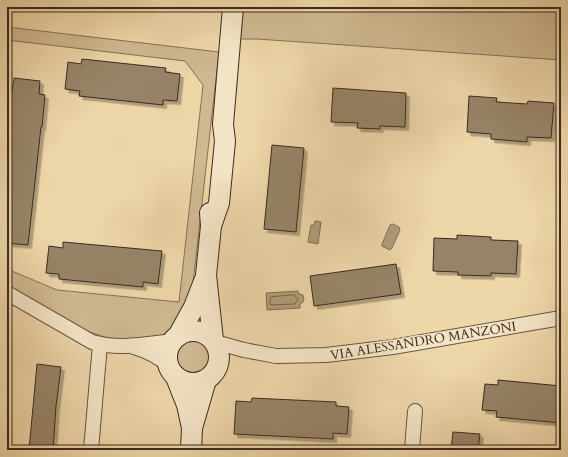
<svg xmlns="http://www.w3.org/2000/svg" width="568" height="457" viewBox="0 0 568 457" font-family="Cardo,serif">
<defs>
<filter id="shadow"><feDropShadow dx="3.5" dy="3.5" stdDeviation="0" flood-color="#0004"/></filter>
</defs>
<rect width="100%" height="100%" fill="#edd6a8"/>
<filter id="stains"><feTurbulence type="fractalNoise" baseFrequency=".005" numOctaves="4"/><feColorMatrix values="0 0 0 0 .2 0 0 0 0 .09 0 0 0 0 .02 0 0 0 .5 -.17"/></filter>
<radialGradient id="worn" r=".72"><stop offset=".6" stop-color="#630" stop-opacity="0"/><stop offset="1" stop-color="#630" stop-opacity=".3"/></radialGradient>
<g fill="#cfb991" stroke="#847258">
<path d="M238,7H561V60L257,39H236Z"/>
<path d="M7,27L219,52L191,301L182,319L167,333L154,339L114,340L83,330L7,286V269L57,290L179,302L203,85L185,61L7,40Z"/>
<path d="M189,339C201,338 212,345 210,359C210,363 208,367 204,369C184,385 162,351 189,339Z"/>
</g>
<g fill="#b09c7a" stroke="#816f56">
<path d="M315,221L321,222L318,244L308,242L311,225H314Z"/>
<path d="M393,224L399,227L400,230L392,248L390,250L382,246V244L390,225Z"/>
<path d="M298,291L299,294L303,295L304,299L303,302L300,304V308L267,310L266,293Z"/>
</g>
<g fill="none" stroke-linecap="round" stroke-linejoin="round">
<path stroke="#75644d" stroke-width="1" d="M294,295L298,299L295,304L272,305L270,304V298L271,297Z"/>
</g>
<g fill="#978467" stroke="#3a2b20" filter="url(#shadow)">
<path d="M82,59L166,68L165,72L180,74L177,101L163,100V105L79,96L80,91L65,89L68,62L81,64Z"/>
<path d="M14,78L40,81L39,94L45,95L42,127H41L28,245L7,243V106L9,91L12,92Z"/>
<path d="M333,88L406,93L405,127L380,126V129L357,128L358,123L331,122Z"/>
<path d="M469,96L497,98L496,102L527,104L528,101L554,103L551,138L527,137V142L491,139V134L467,132Z"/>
<path d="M272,145L304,148L296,232L264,229Z"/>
<path d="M457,235L491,237V240L518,241L516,274L491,273V276L458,275V272L433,271L434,238L457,239Z"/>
<path d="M63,242L162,251L158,284L143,282V287L90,282L59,279V274L46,273L49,246L63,248Z"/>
<path d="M396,264L401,294L314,306L310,276Z"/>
<path d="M37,364L61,367L56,406L53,450H29Z"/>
<path d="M498,380L561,386V423L496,417L497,411L482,410L485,384L498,385Z"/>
<path d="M252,398L336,402V406L349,407L347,434L333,433V439L234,434L236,401L251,402Z"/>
<path d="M453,432L480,434L478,450H451Z"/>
</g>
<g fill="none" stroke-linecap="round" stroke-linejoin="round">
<defs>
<g id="street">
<path d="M7,293L92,342C118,350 146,344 173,341"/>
<path d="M215,342L244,350L276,356L326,355L393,347L561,318"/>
<path d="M134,347C148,351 158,356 169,366"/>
<path d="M91,450L100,344"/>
<path d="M412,450L415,411"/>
</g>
<g id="secondary">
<path d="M210,213L211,226L206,275L213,340"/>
<path d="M211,226L219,203L225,141L223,124L233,7"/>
<circle cx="193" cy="357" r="26"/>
<path d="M178,336L194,307L205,279"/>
<path d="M176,377L187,405L192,428"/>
<path d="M191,450L192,428L206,380"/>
</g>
</defs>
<use href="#street" stroke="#675642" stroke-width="16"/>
<use href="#secondary" stroke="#3a2b20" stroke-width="22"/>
<use href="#street" stroke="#f3e4c6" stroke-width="14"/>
<use href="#secondary" stroke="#f3e4c6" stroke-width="20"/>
</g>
<g text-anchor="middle" stroke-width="3" stroke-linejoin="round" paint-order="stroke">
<g font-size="13" fill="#3a2b20" stroke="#f3e4c6">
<text transform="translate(423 340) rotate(-9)" y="5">VIA ALESSANDRO MANZONI</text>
</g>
</g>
<rect width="568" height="457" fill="none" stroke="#edd6a8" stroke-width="24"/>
<rect x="8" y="8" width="552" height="441" fill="none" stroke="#3a2b20" stroke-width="2"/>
<rect x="12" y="12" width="544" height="433" fill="none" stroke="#3a2b20"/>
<rect width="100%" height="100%" filter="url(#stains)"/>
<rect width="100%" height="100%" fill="url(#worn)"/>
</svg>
